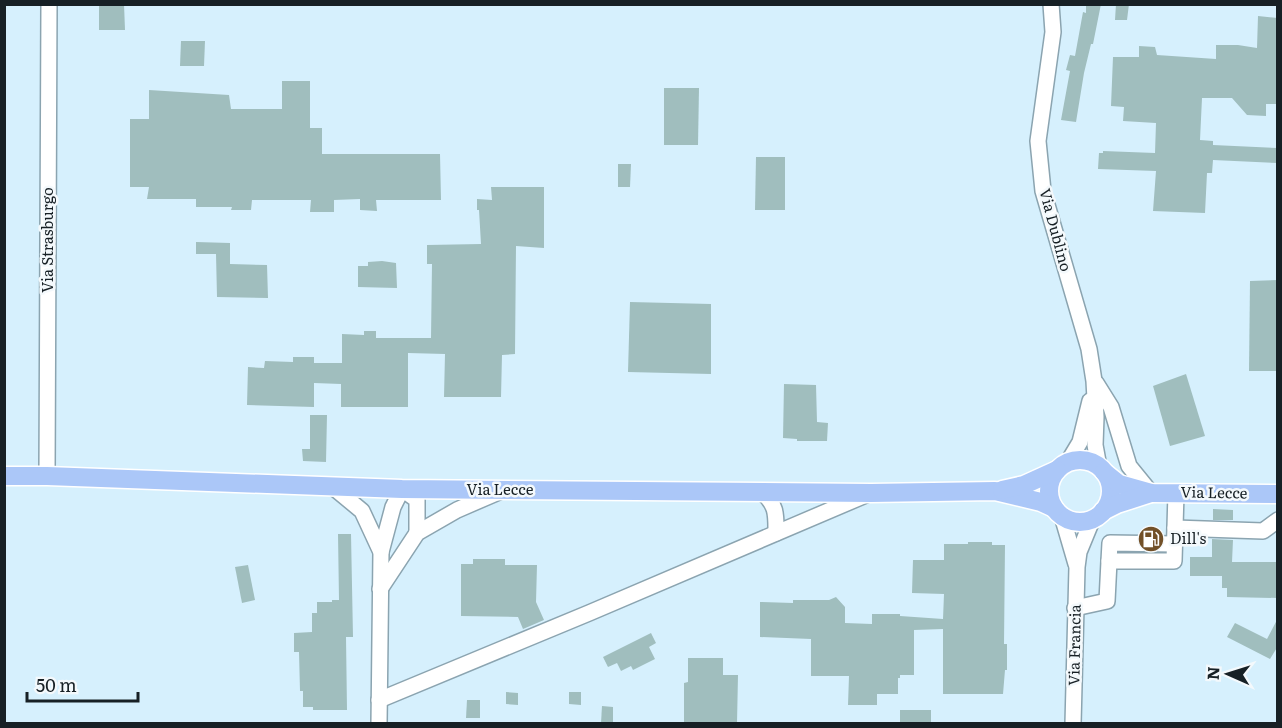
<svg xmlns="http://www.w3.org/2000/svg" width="1282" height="728" viewBox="0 0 1282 728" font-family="Literata,serif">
<rect width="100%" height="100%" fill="#d6f0fd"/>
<g fill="#a0bebe">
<path d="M99,4H124L125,30H99Z"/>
<path d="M1086,4H1101L1093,44H1091L1084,73L1076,122L1061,120L1070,71L1066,70L1070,55L1075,56L1083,12L1086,13Z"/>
<path d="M1116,4H1129L1127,20H1115Z"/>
<path d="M1258,16L1278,18V104H1266V116L1247,115L1232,98H1202L1200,140L1213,141V145L1278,148V163L1213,160L1212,173H1207L1205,213L1153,211L1156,171L1098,169L1099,153H1103V151L1155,153L1156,123L1123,121L1124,107L1111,106L1113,57H1139V46L1155,47L1157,55L1216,59V45H1238L1257,48Z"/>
<path d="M181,41H205L204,66H180Z"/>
<path d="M282,81H310V128H322V154H440L441,200H376L377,211L360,210V199L334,200V212H310L311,200H252L251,210H231L232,207H196V199H147L149,187H130V119H149V90L229,95L231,109H282Z"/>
<path d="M664,88H699L698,145H664Z"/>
<path d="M756,157H785V210H755Z"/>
<path d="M618,164H631L630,187H618Z"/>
<path d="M491,187H544V248L516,246L515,354L502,355L501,397H444L445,354L408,353V407H341V384L314,383V407L247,405L248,367L264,368L265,361L293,362V357H314V363H342V334L364,335V331H376V338H431L432,264H427V245L481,244L479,210H477V199L492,200Z"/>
<path d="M196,242L230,243V264L267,265L268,298L217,297L216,254H196Z"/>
<path d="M382,261L396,263L397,288L358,287V266H368V262Z"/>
<path d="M1278,280V371H1249L1250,281Z"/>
<path d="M630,302L711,304V374L628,372Z"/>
<path d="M1186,374L1205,436L1170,446L1153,386Z"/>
<path d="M784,384L816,385L817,422L828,423L827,441H797V439L783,438Z"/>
<path d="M310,415H327L326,462L303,461L302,449H310Z"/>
<path d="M1213,509L1233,510V520H1213Z"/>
<path d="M338,534H351L353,637H346L347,710H313V707H303V691H300L299,652H294V633L312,632V613H317V602H332V600H339Z"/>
<path d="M1212,539L1233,540L1232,562H1278V598L1227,597V588H1222V576H1190V557H1212Z"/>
<path d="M968,542H992V545H1005L1004,644H1007V670H1005L1003,694H943V629L914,630V675H900V678H898V694H877V705H848L849,676H811V639L760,637V602L793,603V600H829L836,597L845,607V623L872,624V614H900V616L943,619L944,594L912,593L913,560H944V544H968Z"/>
<path d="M473,559H505V565H537L536,602L544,620L523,629L518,617L461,616V564H473Z"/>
<path d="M248,565L255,600L242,603L235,567Z"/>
<path d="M1278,618V646L1270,659L1227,637L1235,623L1267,639Z"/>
<path d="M651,633L656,643L649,647L655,659L633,670L631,666L621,671L617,663L608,667L603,657Z"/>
<path d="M688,658H723V675H738L737,723H684V683L688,682Z"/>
<path d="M506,692L518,693V705L506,704Z"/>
<path d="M569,692H581V705L569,704Z"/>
<path d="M467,700H480V718H466Z"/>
<path d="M602,706L613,707V723H601Z"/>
<rect x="900" y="710" width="31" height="13"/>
</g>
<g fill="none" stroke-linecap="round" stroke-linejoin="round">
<defs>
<g id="minor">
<path d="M1051,4L1053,32L1038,141L1043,191L1089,349L1094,381L1096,417L1095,445L1099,467"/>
<path d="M1096,383L1111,407L1129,466L1151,493"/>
<path d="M1068,462L1080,442L1090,401"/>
<path d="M47,476L49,4"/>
<path d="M333,487L362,511L381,552L379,724"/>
<path d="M762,492C777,506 776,514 776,533"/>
<path d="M1062,516L1076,564"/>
<path d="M1175,528L1263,531L1278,520"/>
<path d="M381,552L393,507L402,489L417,500V533"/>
<path d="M1109,561L1110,543L1174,544"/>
<path d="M380,589L417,533L457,510L501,491"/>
<path d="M1075,608L1107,601L1109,561H1174L1176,493"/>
<path d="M379,700L589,613L868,494"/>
<path d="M1073,724L1077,567L1079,552L1093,518"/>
</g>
<g id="major">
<circle cx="1080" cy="491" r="31"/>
<path d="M1104,472L1119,484L1151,493L1278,494"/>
<path d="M4,476H47L402,489L871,493L995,491L1041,502L1054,508"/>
<path d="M1002,490L1024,485L1057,470"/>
<path d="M1103,511L1117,504L1151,493"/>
</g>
</defs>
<use href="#minor" stroke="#8ba4b0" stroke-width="18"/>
<use href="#major" stroke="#fff" stroke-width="21"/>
<use href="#minor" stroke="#fff" stroke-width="15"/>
<use href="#major" stroke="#abc7f8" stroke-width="18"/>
</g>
<defs>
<symbol id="fuel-disc" viewBox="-11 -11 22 22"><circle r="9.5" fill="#725028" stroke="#f4f9fc"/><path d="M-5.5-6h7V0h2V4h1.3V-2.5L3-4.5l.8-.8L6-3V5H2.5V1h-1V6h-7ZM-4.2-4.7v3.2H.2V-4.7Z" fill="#fff"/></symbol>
</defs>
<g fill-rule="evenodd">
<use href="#fuel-disc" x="1136" y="524" width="30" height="30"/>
</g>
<g text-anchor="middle" stroke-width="5" stroke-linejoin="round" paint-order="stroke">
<g font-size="15" fill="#172025" stroke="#f4f9fc">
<text transform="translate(1055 230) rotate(75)" y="5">Via Dublino</text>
<text transform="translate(48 240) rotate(-90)" y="5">Via Strasburgo</text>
<text x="500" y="495">Via Lecce</text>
<text transform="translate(1214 493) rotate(1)" y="5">Via Lecce</text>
<text transform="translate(1075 645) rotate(-89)" y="5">Via Francia</text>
</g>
<g font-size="15" fill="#172025" stroke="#f4f9fc" text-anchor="start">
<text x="1170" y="544">Dill's</text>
</g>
</g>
<rect width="1282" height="728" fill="none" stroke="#172025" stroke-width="12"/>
<g transform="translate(1228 674) rotate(273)" stroke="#f4f9fc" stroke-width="4.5" paint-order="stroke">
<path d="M0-4.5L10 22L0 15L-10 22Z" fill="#172025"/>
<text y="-9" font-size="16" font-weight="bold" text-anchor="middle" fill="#172025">N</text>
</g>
<path d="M27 692v9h111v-9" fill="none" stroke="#172025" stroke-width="3"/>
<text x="36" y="692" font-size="18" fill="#172025" stroke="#f4f9fc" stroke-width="4.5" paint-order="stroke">50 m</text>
</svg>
